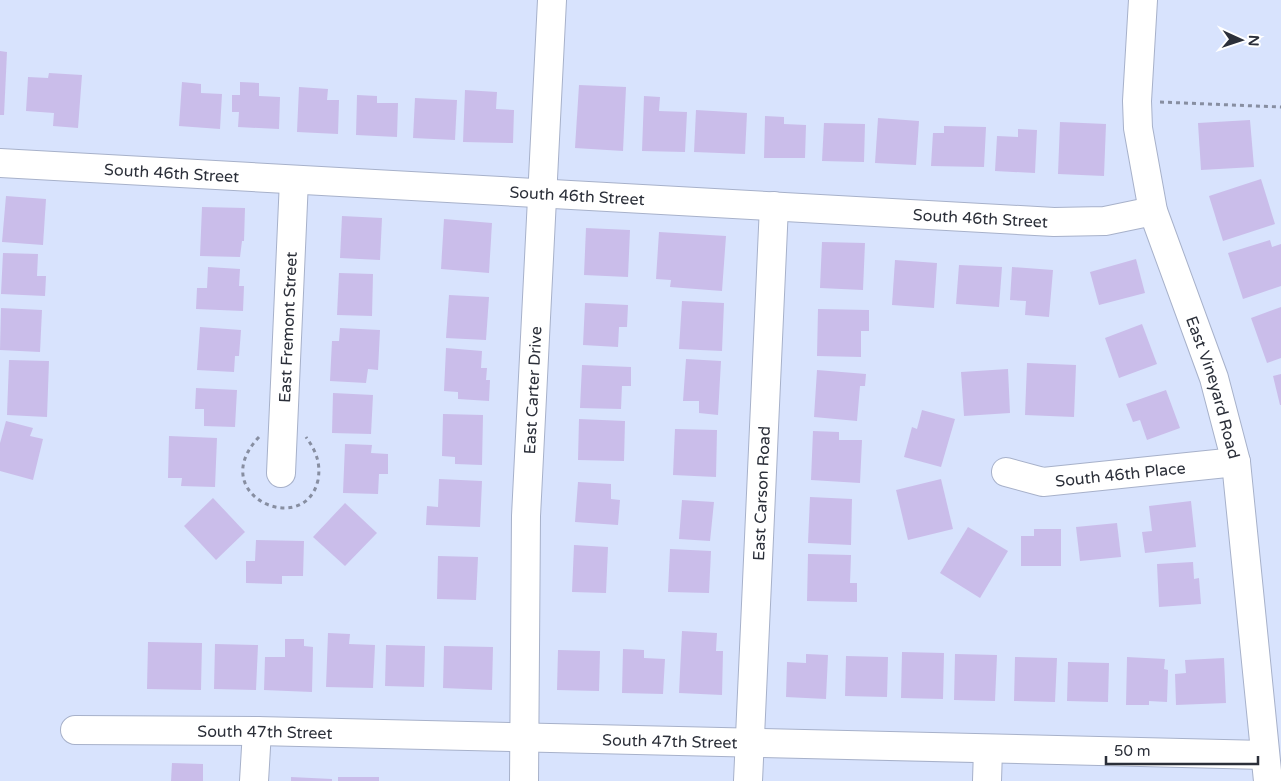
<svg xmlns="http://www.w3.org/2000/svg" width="1281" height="781" viewBox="0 0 1281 781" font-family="'Varela Round',sans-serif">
<rect width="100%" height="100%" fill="#d8e3fd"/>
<g fill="#cabdea">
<path d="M0,51L7,52L4,115H0Z"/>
<path d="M49,73L82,75L78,128L53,126L54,113L26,111L28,77L48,78Z"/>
<path d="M182,82L201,84V93L222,94L220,129L179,126Z"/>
<path d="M240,82L259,83V96L280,97L279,129L238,127L239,112H232V95H240Z"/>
<path d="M579,85L626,87L623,151L575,148Z"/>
<path d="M299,87L328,89L327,100H339L338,134L297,132Z"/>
<path d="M465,90L497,92L496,109L514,110L513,143L463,142Z"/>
<path d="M357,95L377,96V103H398L397,137L356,135Z"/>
<path d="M644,96L660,97L659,111L687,112L685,152L642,151Z"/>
<path d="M415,98L457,100L455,140L413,138Z"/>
<path d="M696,110L747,113L745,154L694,152Z"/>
<path d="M765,116L784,117V124L806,125L805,158H764Z"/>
<path d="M878,118L919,121L916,165L875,163Z"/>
<path d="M1250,120L1254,167L1201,170L1198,123Z"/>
<path d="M1060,122L1106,124L1104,176L1058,174Z"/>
<path d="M824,123L865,124L864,162L822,161Z"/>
<path d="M944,126L986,127L984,167L931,166L933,133H944Z"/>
<path d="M1018,129L1037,130L1035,173L995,171L997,136L1018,137Z"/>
<path d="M1261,179L1275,224L1223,241L1209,196Z"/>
<path d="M6,196L46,199L43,245L2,242Z"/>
<path d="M202,207L245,208L244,241H242L240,257L200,256Z"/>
<path d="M342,216L382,218L380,260L340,258Z"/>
<path d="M444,219L492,223L489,273L441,269Z"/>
<path d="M586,228L630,230L628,277L584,275Z"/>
<path d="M659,232L726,236L722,291L670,287L671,280L656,279Z"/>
<path d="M1270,240L1272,247L1281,244V286L1243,299L1228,253Z"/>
<path d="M822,242L865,243L863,290L820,288Z"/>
<path d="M3,253L38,254L37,276H46L45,296L1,294Z"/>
<path d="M1136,259L1145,293L1099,305L1090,272Z"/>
<path d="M895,260L937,263L934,308L892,305Z"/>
<path d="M959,265L1002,267L999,307L956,304Z"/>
<path d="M208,267L240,269L239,286H244L243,311L196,309L197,288H207Z"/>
<path d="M1012,267L1053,270L1049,317L1025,315L1026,301L1010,300Z"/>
<path d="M339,273L373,274L372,316L337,315Z"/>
<path d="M449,295L489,297L486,340L446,338Z"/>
<path d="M682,301L724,303L722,351L679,349Z"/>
<path d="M585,303L628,305L627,327H619L618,347L583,345Z"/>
<path d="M1281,307V358L1267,363L1251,318Z"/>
<path d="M1,308L42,310L40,352L0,350Z"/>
<path d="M818,309L869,310V331H861V357L817,356Z"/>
<path d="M1142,324L1157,364L1119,378L1105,338Z"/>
<path d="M200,327L241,330L239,356H235L234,372L197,370Z"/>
<path d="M340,328L380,330L378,370L368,369L366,383L330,381L332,341H339Z"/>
<path d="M446,348L482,351L481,368H487L486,380H490L489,401L458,399V392L444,391Z"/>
<path d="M686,359L721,361L718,415L699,413V401H683Z"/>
<path d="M9,360L49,361L47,417L7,415Z"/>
<path d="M1027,363L1076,365L1074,417L1025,415Z"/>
<path d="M582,365L631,367V386H622L621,409L580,408Z"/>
<path d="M1008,369L1010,413L964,416L961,372Z"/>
<path d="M817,370L866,374L865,386H860L857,421L814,417Z"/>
<path d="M1281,374V405H1280L1273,376Z"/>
<path d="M196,388L237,390L235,427L204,426V409H195Z"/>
<path d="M1166,390L1180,428L1147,440L1140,420L1133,422L1126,404Z"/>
<path d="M333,393L373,395L371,434L332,433Z"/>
<path d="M922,410L955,419L941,467L904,457L912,427L917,429Z"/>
<path d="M443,414L483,415L482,465L455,464V457L442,456Z"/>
<path d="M579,419L625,421L624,461L578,460Z"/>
<path d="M6,421L33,428L30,436L43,439L33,480L0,471V443Z"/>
<path d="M675,429L717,430L716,477L673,475Z"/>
<path d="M813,431L839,432V440H862L860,483L811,480Z"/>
<path d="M169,436L217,438L215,487L181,486L182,478H168Z"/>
<path d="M345,444L372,445L371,453L388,454V474H379L378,494L343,493Z"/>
<path d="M439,479L482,481L480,527L426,525L427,506L438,507Z"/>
<path d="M941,479L953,529L908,540L896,490Z"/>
<path d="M578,482L611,484V499L620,500L618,525L575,522Z"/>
<path d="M810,497L852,499L851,545L808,543Z"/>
<path d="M213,498L245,532L216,560L184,526Z"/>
<path d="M682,500L714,502L710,541L679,539Z"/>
<path d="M1191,501L1196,547L1145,553L1142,532L1152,531L1149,506Z"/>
<path d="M345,503L377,533L345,566L313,537Z"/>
<path d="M1117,523L1121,557L1080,561L1076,527Z"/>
<path d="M968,527L1008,551L980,598L940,573Z"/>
<path d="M1034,529H1061V566H1021V536H1034Z"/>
<path d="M256,540L304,541L303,576H282V584L246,583V561H255Z"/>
<path d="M574,545L608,547L606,593L572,592Z"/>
<path d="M670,549L711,551L709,593L668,592Z"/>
<path d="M808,554L851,555L850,583H857V602L807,601Z"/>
<path d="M438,556L478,557L476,600L437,599Z"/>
<path d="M1193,562L1194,579L1199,578L1201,604L1159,607L1157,564Z"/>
<path d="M682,631L717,633L716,651H723L722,695L679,693Z"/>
<path d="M328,633L350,634L349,644L375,645L373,688L326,687Z"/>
<path d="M285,639H304V646L313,647L312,692L264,690L265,657H285Z"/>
<path d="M148,642L202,643L201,690L147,689Z"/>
<path d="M215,644L258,645L256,690L214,689Z"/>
<path d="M386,645L425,646L424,687L385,686Z"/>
<path d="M444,646L493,647L492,690L443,688Z"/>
<path d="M623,649L644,650V658L665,659L663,694L622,693Z"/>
<path d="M558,650L600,651L599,691L557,690Z"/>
<path d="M902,652L944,653L943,699L901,698Z"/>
<path d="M806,654L828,655L826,699L786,697L787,662L806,663Z"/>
<path d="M955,654L997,655L995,701L954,700Z"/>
<path d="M846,656L888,657L887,697L845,696Z"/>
<path d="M1015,657L1057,658L1055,702L1014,701Z"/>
<path d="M1127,657L1165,659L1164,669L1168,670L1167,702L1149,701V705H1126Z"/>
<path d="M1224,658L1226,703L1176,705L1175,674L1186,673L1185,660Z"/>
<path d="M1068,662L1109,663L1108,702L1067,701Z"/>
<path d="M172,763L203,764V781H171Z"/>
<path d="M291,777L332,779V781H291Z"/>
<rect x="338" y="777" width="41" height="4"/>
</g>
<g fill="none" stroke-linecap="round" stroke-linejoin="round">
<defs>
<g id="minor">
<path id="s1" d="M1143,0L1137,101L1138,128L1153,211L1214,378L1236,462L1268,781"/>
<path id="s2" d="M0,163L1054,222L1105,221L1153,211"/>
<path id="s3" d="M1006,472L1043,482L1236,462"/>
<path id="s4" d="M281,473L294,180"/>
<path id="s5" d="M75,730L257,731L1265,755"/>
<path d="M254,781L257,731"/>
<path id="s6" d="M524,781L526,516L552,0"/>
<path id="s7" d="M748,781L774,206"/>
<path d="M987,781L988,749"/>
</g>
</defs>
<use href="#minor" stroke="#a7b1ca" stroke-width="30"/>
<g stroke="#878ea1" stroke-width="3" stroke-dasharray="4 4" stroke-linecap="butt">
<path d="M1160,102L1281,107"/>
<path d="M259,437C204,495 305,539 318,480C321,463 316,451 306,437"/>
</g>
<use href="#minor" stroke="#fff" stroke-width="28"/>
</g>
<g text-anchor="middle" stroke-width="4.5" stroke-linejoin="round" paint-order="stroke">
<g font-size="16" fill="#2b2f39" stroke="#fff">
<text dy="6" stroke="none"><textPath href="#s2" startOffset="172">South 46th Street</textPath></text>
<text dy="6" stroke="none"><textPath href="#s2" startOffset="578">South 46th Street</textPath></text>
<text dy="6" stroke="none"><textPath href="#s2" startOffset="982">South 46th Street</textPath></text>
<text dy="6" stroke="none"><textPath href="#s4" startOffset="146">East Fremont Street</textPath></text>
<text dy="6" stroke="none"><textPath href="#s1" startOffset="399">East Vineyard Road</textPath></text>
<text dy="6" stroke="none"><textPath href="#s6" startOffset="391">East Carter Drive</textPath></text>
<text dy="6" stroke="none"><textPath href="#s3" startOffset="116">South 46th Place</textPath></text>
<text dy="6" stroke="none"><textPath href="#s7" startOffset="288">East Carson Road</textPath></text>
<text dy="6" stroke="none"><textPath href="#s5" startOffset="190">South 47th Street</textPath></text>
<text dy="6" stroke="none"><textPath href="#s5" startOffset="595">South 47th Street</textPath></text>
</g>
</g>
<g transform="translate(1241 40) rotate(93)" stroke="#ffffff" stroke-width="4" paint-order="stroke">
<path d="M0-4L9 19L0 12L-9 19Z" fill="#2b2f39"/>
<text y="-8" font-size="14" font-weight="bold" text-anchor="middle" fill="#2b2f39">N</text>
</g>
<path d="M1106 756v8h152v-8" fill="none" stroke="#2b2f39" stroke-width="2.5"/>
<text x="1114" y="756" font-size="15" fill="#2b2f39" stroke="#ffffff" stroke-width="4" paint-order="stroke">50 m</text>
</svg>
